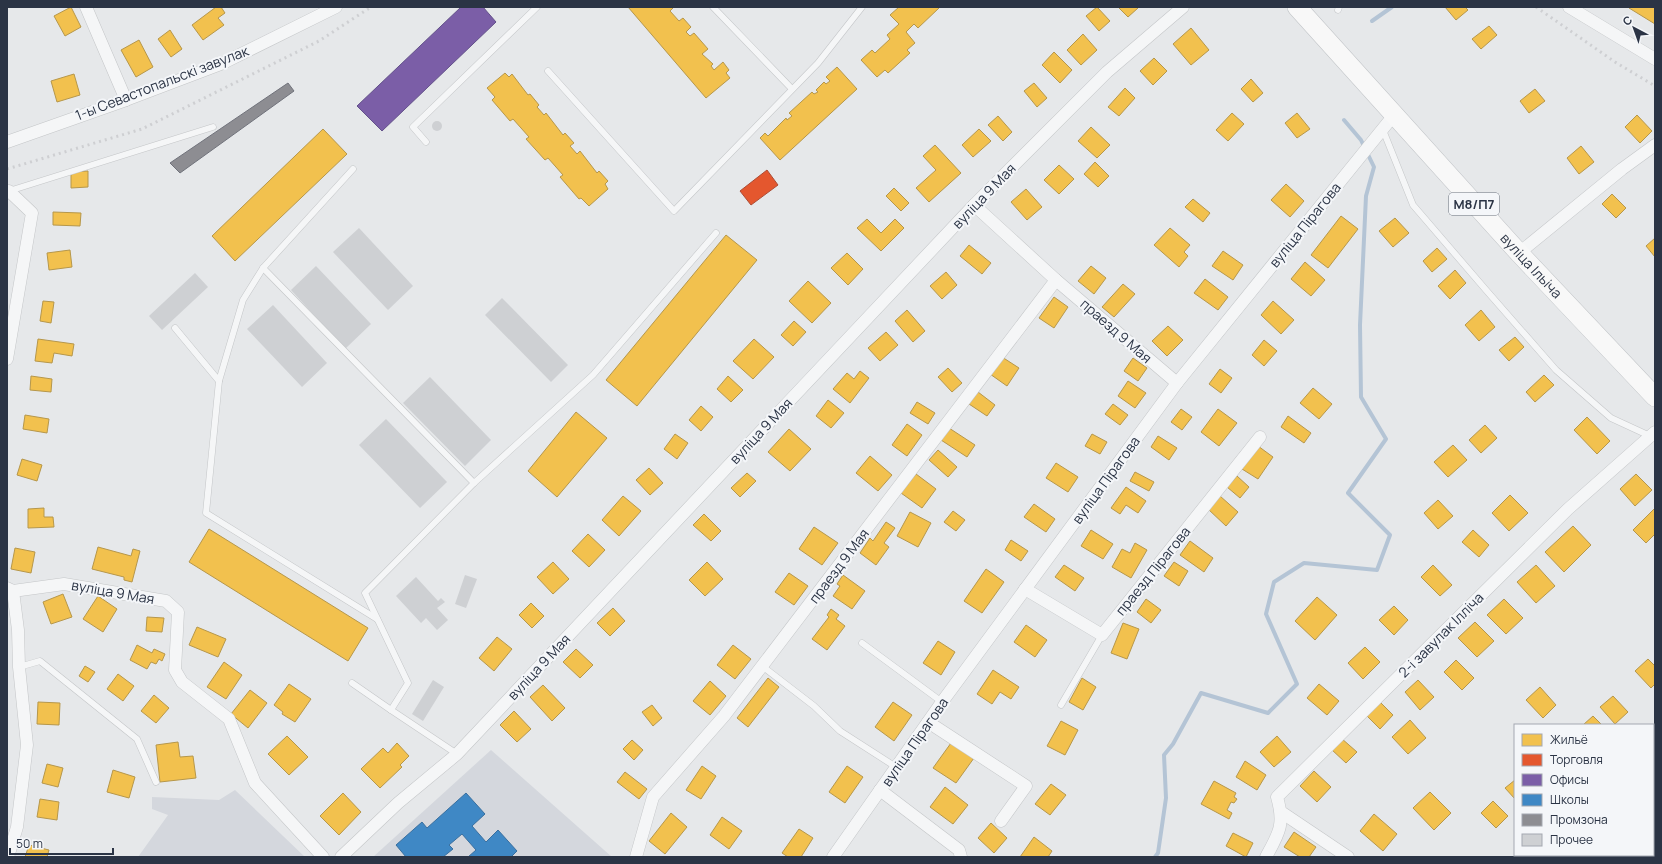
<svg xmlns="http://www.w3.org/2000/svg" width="1662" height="864" viewBox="0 0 1662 864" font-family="Manrope,sans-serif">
<rect width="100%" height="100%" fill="#e6e8ea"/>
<g fill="#d4d7dd">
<path d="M491,750L612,857H373Z"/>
<path d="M235,790L305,857H138L168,815L152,809V797L219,800Z"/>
</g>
<g fill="#f2c14e" stroke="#b6974b">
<path d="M71,7L81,27L65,36L54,16Z"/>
<path d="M216,7H221L225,13L218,18L224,25L203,40L192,25Z"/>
<path d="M628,7H674L670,11L679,21L683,18L691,27L686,32L690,36L694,33L708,49L702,54L713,64L711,66L714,70L723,62L729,70L726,73L730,78L706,98Z"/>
<path d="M899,7H938L939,8L918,28L914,24L906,32L915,43L907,50L910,53L888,73L885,70L877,77L861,60L872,50L875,53L890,39L887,35L899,24L890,15Z"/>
<path d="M1097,7L1110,21L1099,31L1086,16Z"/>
<path d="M1118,7H1137L1138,8L1128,17Z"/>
<path d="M1445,7H1465L1468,10L1456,20Z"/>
<path d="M1630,7H1655V24L1629,8Z"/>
<path d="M1489,26L1497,35L1481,49L1472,39Z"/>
<path d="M1191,28L1209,50L1191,65L1173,44Z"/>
<path d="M170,30L182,49L171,57L158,39Z"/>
<path d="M1083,34L1097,50L1081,65L1067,50Z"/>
<path d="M139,40L153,67L136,77L121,50Z"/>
<path d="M1054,52L1072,70L1060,83L1042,65Z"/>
<path d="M1154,58L1167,71L1153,85L1140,71Z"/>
<path d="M837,67L857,89L780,160L760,138L765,133L768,136L786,118L787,120L792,116L789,113L812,92L814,94L818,92L816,90L824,82L826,84L830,81L826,77Z"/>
<path d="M505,73L509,77L512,74L528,95L530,94L539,105L537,107L544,115L546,113L563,135L565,133L574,143L570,146L577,154L580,151L597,173L599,171L608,181L605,184L608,189L589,206L581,198L579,199L560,177L563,175L548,158L545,160L526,139L529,137L513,119L510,121L492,100L495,97L487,88Z"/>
<path d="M74,74L80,95L57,102L51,81Z"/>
<path d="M1251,79L1263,93L1253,102L1241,89Z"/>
<path d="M1034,83L1047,98L1037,107L1024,91Z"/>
<path d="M1125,88L1135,98L1119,116L1108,107Z"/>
<path d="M1535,89L1545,101L1529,113L1520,101Z"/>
<path d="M1232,113L1244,124L1228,141L1216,130Z"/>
<path d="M1297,113L1310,129L1297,138L1285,123Z"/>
<path d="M1637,115L1652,131L1640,143L1625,127Z"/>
<path d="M998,116L1012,132L1003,141L988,125Z"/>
<path d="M1091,127L1110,145L1097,158L1078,141Z"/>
<path d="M323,129L347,154L235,261L212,236Z"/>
<path d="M979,129L991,141L973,157L962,145Z"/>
<path d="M935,145L961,173L929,202L916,188L936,170L923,156Z"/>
<path d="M1581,146L1594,162L1579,174L1567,158Z"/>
<path d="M1095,162L1109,176L1098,187L1084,174Z"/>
<path d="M1059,165L1074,179L1059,194L1044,180Z"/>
<path d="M88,171V187L71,188V172Z"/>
<path d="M1286,184L1304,201L1290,217L1271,200Z"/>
<path d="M894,188L909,203L901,211L886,196Z"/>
<path d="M1026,189L1042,207L1027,220L1011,202Z"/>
<path d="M1612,194L1626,208L1616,218L1602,204Z"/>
<path d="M1193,199L1210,213L1203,222L1185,207Z"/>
<path d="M53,212L81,213L80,226L53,225Z"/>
<path d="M1341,216L1358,229L1328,268L1311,255Z"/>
<path d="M1395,218L1409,233L1393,247L1379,231Z"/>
<path d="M867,219L881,233L895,219L904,228L881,251L857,228Z"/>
<path d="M1170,228L1190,245L1184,252L1188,256L1179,267L1154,245Z"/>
<path d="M726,235L757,260L637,406L606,380Z"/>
<path d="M1655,238V257L1646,246Z"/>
<path d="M969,245L991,263L982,274L960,256Z"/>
<path d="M1437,248L1447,259L1432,272L1423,261Z"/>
<path d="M70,250L72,267L49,270L47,253Z"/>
<path d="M1223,251L1243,265L1233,280L1212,266Z"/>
<path d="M847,253L863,269L848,285L831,268Z"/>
<path d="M1305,262L1325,280L1311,296L1291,279Z"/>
<path d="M1091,266L1106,278L1094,294L1078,281Z"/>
<path d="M1455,270L1466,283L1450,299L1438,286Z"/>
<path d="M946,272L957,285L942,299L930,286Z"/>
<path d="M1205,279L1228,297L1218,310L1194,293Z"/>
<path d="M808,281L831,303L812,323L789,301Z"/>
<path d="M1123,284L1135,294L1114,317L1102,307Z"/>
<path d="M1054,297L1068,307L1054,328L1039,318Z"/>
<path d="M43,301L54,302L51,323L40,321Z"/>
<path d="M1273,301L1294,320L1281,334L1261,315Z"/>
<path d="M907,310L925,331L913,342L895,321Z"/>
<path d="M1481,310L1495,327L1479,341L1465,325Z"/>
<path d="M794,321L806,332L793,346L781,335Z"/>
<path d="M1168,326L1183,340L1167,356L1152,341Z"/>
<path d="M886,332L898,345L880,361L868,348Z"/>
<path d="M1515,337L1524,347L1509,361L1499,350Z"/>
<path d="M38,339L74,344L72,356L54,353L52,363L35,361Z"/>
<path d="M754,339L774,357L753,379L733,361Z"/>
<path d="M1264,340L1277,351L1264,366L1252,355Z"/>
<path d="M1002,357L1019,368L1007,386L990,374Z"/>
<path d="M1133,358L1147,368L1138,381L1124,371Z"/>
<path d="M948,368L962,383L952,392L938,377Z"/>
<path d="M1220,369L1232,378L1221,393L1209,384Z"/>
<path d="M860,371L869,378L850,403L833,389L847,373L854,379Z"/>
<path d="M1544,375L1554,385L1535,402L1526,392Z"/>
<path d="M31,376L52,379L51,392L30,390Z"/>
<path d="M728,376L743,390L731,402L717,389Z"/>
<path d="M1128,381L1146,393L1135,408L1118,396Z"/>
<path d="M1313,388L1332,404L1319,419L1300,403Z"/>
<path d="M978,392L995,405L987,416L969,404Z"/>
<path d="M828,400L844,413L831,428L816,416Z"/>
<path d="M917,402L935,413L928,424L910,413Z"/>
<path d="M1113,404L1128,415L1120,425L1105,414Z"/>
<path d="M701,406L713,417L701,431L689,420Z"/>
<path d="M1181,409L1192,417L1182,430L1171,422Z"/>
<path d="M1218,409L1237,423L1219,446L1201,432Z"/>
<path d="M576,412L607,438L557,497L528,471Z"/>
<path d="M25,415L49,419L47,433L23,429Z"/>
<path d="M1288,416L1311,433L1304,443L1281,427Z"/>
<path d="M1587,417L1610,441L1597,454L1574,430Z"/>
<path d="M907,424L922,435L907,456L892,445Z"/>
<path d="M1485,425L1497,438L1481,453L1469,440Z"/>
<path d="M949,428L975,445L967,457L941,440Z"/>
<path d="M789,429L811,449L790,471L768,452Z"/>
<path d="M675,434L688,443L677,459L664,449Z"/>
<path d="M1092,434L1107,442L1100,454L1085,446Z"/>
<path d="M1158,436L1177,448L1169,460L1151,447Z"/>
<path d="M1453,445L1467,460L1448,477L1434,462Z"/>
<path d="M1258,446L1273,457L1258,479L1242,469Z"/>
<path d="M938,450L957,467L948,477L929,460Z"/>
<path d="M870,456L892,475L878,491L856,473Z"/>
<path d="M22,459L42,465L37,481L17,475Z"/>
<path d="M1056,463L1078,477L1068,492L1046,478Z"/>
<path d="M649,468L663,483L650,495L636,480Z"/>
<path d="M1135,472L1154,482L1149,491L1130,481Z"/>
<path d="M747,473L756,481L740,497L731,488Z"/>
<path d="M916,474L936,489L922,508L901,493Z"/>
<path d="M1636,474L1652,490L1635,506L1620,489Z"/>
<path d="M1237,476L1249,487L1240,498L1227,487Z"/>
<path d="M1126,487L1146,501L1138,513L1126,505L1120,514L1111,508Z"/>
<path d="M1510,495L1528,513L1509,531L1492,513Z"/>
<path d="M623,496L641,511L619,536L602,520Z"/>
<path d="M1220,496L1238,512L1226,526L1208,509Z"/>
<path d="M1438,500L1453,516L1438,529L1424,513Z"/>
<path d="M1034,504L1055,519L1046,532L1024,517Z"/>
<path d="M44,508V517H53L54,527L28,528V509Z"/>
<path d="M1655,508V534L1646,543L1633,530Z"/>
<path d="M953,511L965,520L956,531L944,522Z"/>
<path d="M910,512L931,523L918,547L897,536Z"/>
<path d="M704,514L721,531L711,541L693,525Z"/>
<path d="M886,522L895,528L884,543L889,547L876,565L860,553L870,538L873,541Z"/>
<path d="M1573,526L1591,545L1564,572L1545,552Z"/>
<path d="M814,527L838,543L822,565L799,549Z"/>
<path d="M209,529L368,628L348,661L189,562Z"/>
<path d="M1091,530L1113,544L1103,559L1081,546Z"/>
<path d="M1473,530L1489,545L1479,557L1462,542Z"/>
<path d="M588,534L605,550L589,567L572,551Z"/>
<path d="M1011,540L1028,551L1021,561L1005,550Z"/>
<path d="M1190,541L1213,558L1204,572L1180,555Z"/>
<path d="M1135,543L1147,550L1131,578L1112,567L1122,549L1130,553Z"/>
<path d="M98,547L131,556L133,549L140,551L132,582L124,580V577L92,569Z"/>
<path d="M15,548L35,552L31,573L11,569Z"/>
<path d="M553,562L569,579L553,594L537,577Z"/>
<path d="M707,562L723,579L705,596L689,580Z"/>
<path d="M1174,562L1188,571L1179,586L1164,576Z"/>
<path d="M1064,565L1084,578L1075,591L1055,577Z"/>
<path d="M1433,565L1452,585L1440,596L1421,577Z"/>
<path d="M1536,565L1555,586L1536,603L1517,582Z"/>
<path d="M986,569L1004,582L982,613L964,601Z"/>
<path d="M789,573L808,586L794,605L775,592Z"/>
<path d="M843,575L865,591L852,609L833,596L840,586L837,584Z"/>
<path d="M63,594L72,617L51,624L43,602Z"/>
<path d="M98,596L117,609L103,632L83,619Z"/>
<path d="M1317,597L1337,615L1315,640L1295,621Z"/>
<path d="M1146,599L1161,610L1151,623L1137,612Z"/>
<path d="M1504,599L1523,618L1506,634L1487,615Z"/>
<path d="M531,603L544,616L532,628L519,615Z"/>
<path d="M1394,606L1408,620L1394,635L1379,620Z"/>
<path d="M613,608L625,621L610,636L597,623Z"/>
<path d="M831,609L839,615L836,619L845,626L827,650L812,639L829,617L827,615Z"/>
<path d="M147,617L164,618L162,632L146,631Z"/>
<path d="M1475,622L1494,641L1477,657L1458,638Z"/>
<path d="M1123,623L1139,629L1127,659L1111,653Z"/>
<path d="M1026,625L1047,640L1035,657L1014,642Z"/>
<path d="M197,627L226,639L218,657L189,645Z"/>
<path d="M497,637L512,649L494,671L479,658Z"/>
<path d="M938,641L955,652L941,675L923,663Z"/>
<path d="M137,645L152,653L154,649L165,654L162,661L159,659L156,664L151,662L147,669L130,660Z"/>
<path d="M733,645L751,659L735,679L717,665Z"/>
<path d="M1365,647L1380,662L1363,679L1348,663Z"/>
<path d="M576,649L593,665L580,678L563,662Z"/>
<path d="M1648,659L1655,666V684L1651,688L1635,671Z"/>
<path d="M1456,660L1474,678L1462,690L1444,672Z"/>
<path d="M224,662L242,675L226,699L207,687Z"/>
<path d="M85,666L95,672L88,682L79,676Z"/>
<path d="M993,670L1019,687L1011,699L1000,692L992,704L977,694Z"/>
<path d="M118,674L134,686L123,701L107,689Z"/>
<path d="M768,678L779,687L748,727L737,718Z"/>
<path d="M1082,678L1096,687L1083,710L1069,702Z"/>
<path d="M1418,680L1434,697L1420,710L1405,692Z"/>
<path d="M710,681L726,696L710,715L693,701Z"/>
<path d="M289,684L311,699L295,722L282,714L283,712L274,705Z"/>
<path d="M1319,684L1339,701L1327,715L1307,698Z"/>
<path d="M543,685L565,708L552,721L530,697Z"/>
<path d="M1540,687L1556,705L1543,718L1526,700Z"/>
<path d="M250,690L267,703L248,728L231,714Z"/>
<path d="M154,695L169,708L156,723L141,711Z"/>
<path d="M1613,696L1628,712L1615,724L1600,707Z"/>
<path d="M38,702L60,703L59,725L37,724Z"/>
<path d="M893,702L912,715L894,741L875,727Z"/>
<path d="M1380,702L1393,715L1380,729L1367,716Z"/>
<path d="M652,705L662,718L653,726L642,712Z"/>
<path d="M514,711L531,729L517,742L500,725Z"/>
<path d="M1593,716L1602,725H1583Z"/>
<path d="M1410,720L1426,738L1408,754L1392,737Z"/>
<path d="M1061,721L1078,730L1065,755L1047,746Z"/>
<path d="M287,736L308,757L289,775L268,754Z"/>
<path d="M1277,736L1291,752L1274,767L1260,752Z"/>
<path d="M1341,738L1357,752L1346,763L1331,749Z"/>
<path d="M632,740L643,750L634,760L623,749Z"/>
<path d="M178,742L180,757L193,756L196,778L160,782L156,745Z"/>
<path d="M397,743L409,756L400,765L402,767L380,788L361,769L383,748L388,753Z"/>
<path d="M951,743L974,758L956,783L933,768Z"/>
<path d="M1653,752L1655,754L1654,778L1653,777Z"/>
<path d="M1245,761L1266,775L1257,790L1236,777Z"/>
<path d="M47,764L63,768L58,787L42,783Z"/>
<path d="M702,766L716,776L701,799L686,790Z"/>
<path d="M847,766L863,777L845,803L829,792Z"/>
<path d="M113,770L135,777L129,798L107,792Z"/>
<path d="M1314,771L1331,787L1317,802L1300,786Z"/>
<path d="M625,772L647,789L639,799L617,782Z"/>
<path d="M1515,780V799L1505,788Z"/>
<path d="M1214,781L1236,793L1234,797L1237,799L1234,803L1231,802L1227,810L1232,813L1229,819L1201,804Z"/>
<path d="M1051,784L1066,795L1050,815L1035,804Z"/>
<path d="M945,787L968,805L953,824L930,807Z"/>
<path d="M1430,792L1451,813L1434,830L1413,808Z"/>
<path d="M343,793L361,812L339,835L320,816Z"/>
<path d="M40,799L59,802L57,820L37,817Z"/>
<path d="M1493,801L1508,816L1496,828L1481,813Z"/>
<path d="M671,813L687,827L665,854L649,841Z"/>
<path d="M1374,814L1397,834L1383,851L1360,831Z"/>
<path d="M722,817L742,831L729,849L710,835Z"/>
<path d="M991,823L1007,838L994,853L978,838Z"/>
<path d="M799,829L813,838L801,857H788L782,853Z"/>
<path d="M1294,832L1316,847L1309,857H1300L1284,847Z"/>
<path d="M1233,833L1253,843L1246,857L1226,846Z"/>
<path d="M1034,837L1052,851L1048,857H1020Z"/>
<path d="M29,845L49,850L47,857H25Z"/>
</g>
<path fill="#e4572e" stroke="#ac4c35" d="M767,170L778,185L751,205L740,191Z"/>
<path fill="#7b5ea7" stroke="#63518a" d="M461,7H483L496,22L382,131L357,106Z"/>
<path fill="#3f88c5" stroke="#396f9f" d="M466,793L485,814L472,826L486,842L498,830L517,851L511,857H468L476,850L462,834L449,845L453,849L443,857H406L396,845L422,822L427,828Z"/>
<path fill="#8d8d92" stroke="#70727b" d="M288,83L294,91L180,173L170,163Z"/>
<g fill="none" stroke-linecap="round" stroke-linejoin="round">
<g stroke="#b4c4d5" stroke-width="4">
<path d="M1372,21L1392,7"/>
<path d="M1155,857L1158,853L1166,798L1164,755L1173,744L1201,693L1268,713L1297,684L1266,614L1274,582L1304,563L1377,570L1390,535L1348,493L1386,439L1361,397L1360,325L1366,196L1374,167L1361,140L1344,120"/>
</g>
</g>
<g fill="#ced0d3">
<circle cx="437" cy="126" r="5"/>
<path d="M359,228L413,286L388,310L333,252Z"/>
<path d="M316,266L371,324L345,349L291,290Z"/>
<path d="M195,273L208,287L162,330L149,316Z"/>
<path d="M502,298L568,365L551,382L485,315Z"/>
<path d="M273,305L327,363L302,387L247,329Z"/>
<path d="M430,377L491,440L465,466L403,403Z"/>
<path d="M386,419L447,482L420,508L359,445Z"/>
<path d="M465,575L477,579L466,608L455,604Z"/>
<path d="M416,577L438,601L441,598L445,602L437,608L448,620L437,630L426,618L421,623L396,596Z"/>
<path d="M433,680L444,687L423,721L412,714Z"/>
</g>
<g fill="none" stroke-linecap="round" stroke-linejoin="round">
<defs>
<g id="service">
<path d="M713,7L792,89"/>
<path d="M1338,10L1339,7"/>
<path d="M548,71L674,211L818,63L862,7"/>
<path d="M1383,130L1413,205L1486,290L1556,370L1611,418L1650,436"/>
<path d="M426,142L413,127L537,7"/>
<path d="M353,169L263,268L474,483"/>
<path d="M9,191L213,127"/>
<path d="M175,328L219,381L243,300L263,268"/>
<path d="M219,381L206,513L377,619"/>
<path d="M862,643L942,702"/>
<path d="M762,666L814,706L840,731L896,767"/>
<path d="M19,667L40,661L137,739L156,782"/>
<path d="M352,683L391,710"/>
<path d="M1061,705L1102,635"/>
<path d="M457,754L391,710L408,683L365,593L474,483L593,375L716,233"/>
</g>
<g id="minor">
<path d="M86,7L126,100"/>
<path d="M1569,7L1655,59"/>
<path d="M7,142L126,100L221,64L336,7"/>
<path d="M7,191H9L32,213L7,359"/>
<path d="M974,205L1056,280L1177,383"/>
<path d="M1519,253L1622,169L1655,145"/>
<path d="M7,588L13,591L64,584L166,601L178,612L175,670L182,682L229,719L255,783L323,857"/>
<path d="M1025,589L1102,635L1260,437"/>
<path d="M928,722L1026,786L1001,821"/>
<path d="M1653,734L1655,732"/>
<path d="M880,790L959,850L961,857"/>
<path d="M1281,812L1348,857"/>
<path d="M8,857L17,827L27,745L19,667L18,630L13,591"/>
<path d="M341,857L398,803L457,754L974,205L1107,72L1183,7"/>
<path d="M636,857L653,797L724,716L1056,280"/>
<path d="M833,857L942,702L1177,383L1394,115"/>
<path d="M1266,857C1279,833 1285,825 1277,797L1568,509L1655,432"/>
<path d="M1523,857L1525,855"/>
</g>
<g id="primary">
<path id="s1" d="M1297,7L1519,253L1655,397"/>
</g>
</defs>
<use href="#service" stroke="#c4c6c8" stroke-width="7"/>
<use href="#minor" stroke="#c4c6c8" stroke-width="13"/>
<use href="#primary" stroke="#c2c5c8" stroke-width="20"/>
<use href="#service" stroke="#f5f6f7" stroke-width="6"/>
<use href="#minor" stroke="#f5f6f7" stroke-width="12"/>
<use href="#primary" stroke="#f8f8f8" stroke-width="19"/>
<g stroke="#cecfd2" stroke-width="3" stroke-dasharray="2 4" stroke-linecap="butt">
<path d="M1536,7L1615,62L1655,86"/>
<path d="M7,169L142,129L319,41L371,7"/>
</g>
</g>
<g text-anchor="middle" stroke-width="4" stroke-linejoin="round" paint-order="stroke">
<rect fill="#f4f6f9" stroke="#676e7b" stroke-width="1" x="1449" y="193" width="50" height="22" rx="3"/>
<g font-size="13" font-weight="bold" fill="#2b3445">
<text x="1474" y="209">М8/П7</text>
</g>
<g font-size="14" fill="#2b3445" stroke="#f4f6f9">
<text transform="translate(162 83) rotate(-21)" y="5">1-ы Севастопальскі завулак</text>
<text transform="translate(984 196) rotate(-46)" y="5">вуліца 9 Мая</text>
<text transform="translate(1305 225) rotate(-51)" y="5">вуліца Пірагова</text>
<text dy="5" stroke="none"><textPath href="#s1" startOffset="349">вуліца Ільіча</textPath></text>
<text transform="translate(1116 331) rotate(41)" y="5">праезд 9 Мая</text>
<text transform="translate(761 431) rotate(-47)" y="5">вуліца 9 Мая</text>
<text transform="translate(1106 480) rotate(-54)" y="5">вуліца Пірагова</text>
<text transform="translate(839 566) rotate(-53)" y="5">праезд 9 Мая</text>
<text transform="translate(1153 571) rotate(-51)" y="5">праезд Пірагова</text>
<text transform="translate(113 592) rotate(10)" y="5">вуліца 9 Мая</text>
<text transform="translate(1441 635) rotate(-45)" y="5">2-і завулак Ілліча</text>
<text transform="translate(539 667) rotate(-47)" y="5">вуліца 9 Мая</text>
<text transform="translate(915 742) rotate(-55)" y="5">вуліца Пірагова</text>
</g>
</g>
<rect width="1662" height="864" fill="none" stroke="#2b3445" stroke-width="16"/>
<rect x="1514" y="724" width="140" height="132" fill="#f4f6f9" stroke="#a4a8b1"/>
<rect x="1522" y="734" width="20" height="12" fill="#f2c14e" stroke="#a4a8b1"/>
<text x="1550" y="744" font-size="12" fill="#2b3445">Жильё</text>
<rect x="1522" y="754" width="20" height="12" fill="#e4572e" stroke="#a4a8b1"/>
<text x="1550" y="764" font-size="12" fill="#2b3445">Торговля</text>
<rect x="1522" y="774" width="20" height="12" fill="#7b5ea7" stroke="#a4a8b1"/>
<text x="1550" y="784" font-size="12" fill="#2b3445">Офисы</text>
<rect x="1522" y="794" width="20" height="12" fill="#3f88c5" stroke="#a4a8b1"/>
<text x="1550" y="804" font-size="12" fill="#2b3445">Школы</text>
<rect x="1522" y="814" width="20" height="12" fill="#8d8d92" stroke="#a4a8b1"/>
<text x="1550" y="824" font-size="12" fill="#2b3445">Промзона</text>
<rect x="1522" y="834" width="20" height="12" fill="#ced0d3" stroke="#a4a8b1"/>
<text x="1550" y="844" font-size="12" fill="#2b3445">Прочее</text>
<g transform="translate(1634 28) rotate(319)" stroke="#f4f6f9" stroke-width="3" paint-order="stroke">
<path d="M0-3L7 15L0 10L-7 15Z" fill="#2b3445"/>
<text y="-6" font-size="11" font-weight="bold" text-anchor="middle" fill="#2b3445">С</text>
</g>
<path d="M10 848v6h103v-6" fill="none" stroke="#2b3445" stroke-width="2"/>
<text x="16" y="848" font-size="12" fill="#2b3445" stroke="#f4f6f9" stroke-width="3" paint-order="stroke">50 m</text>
</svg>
